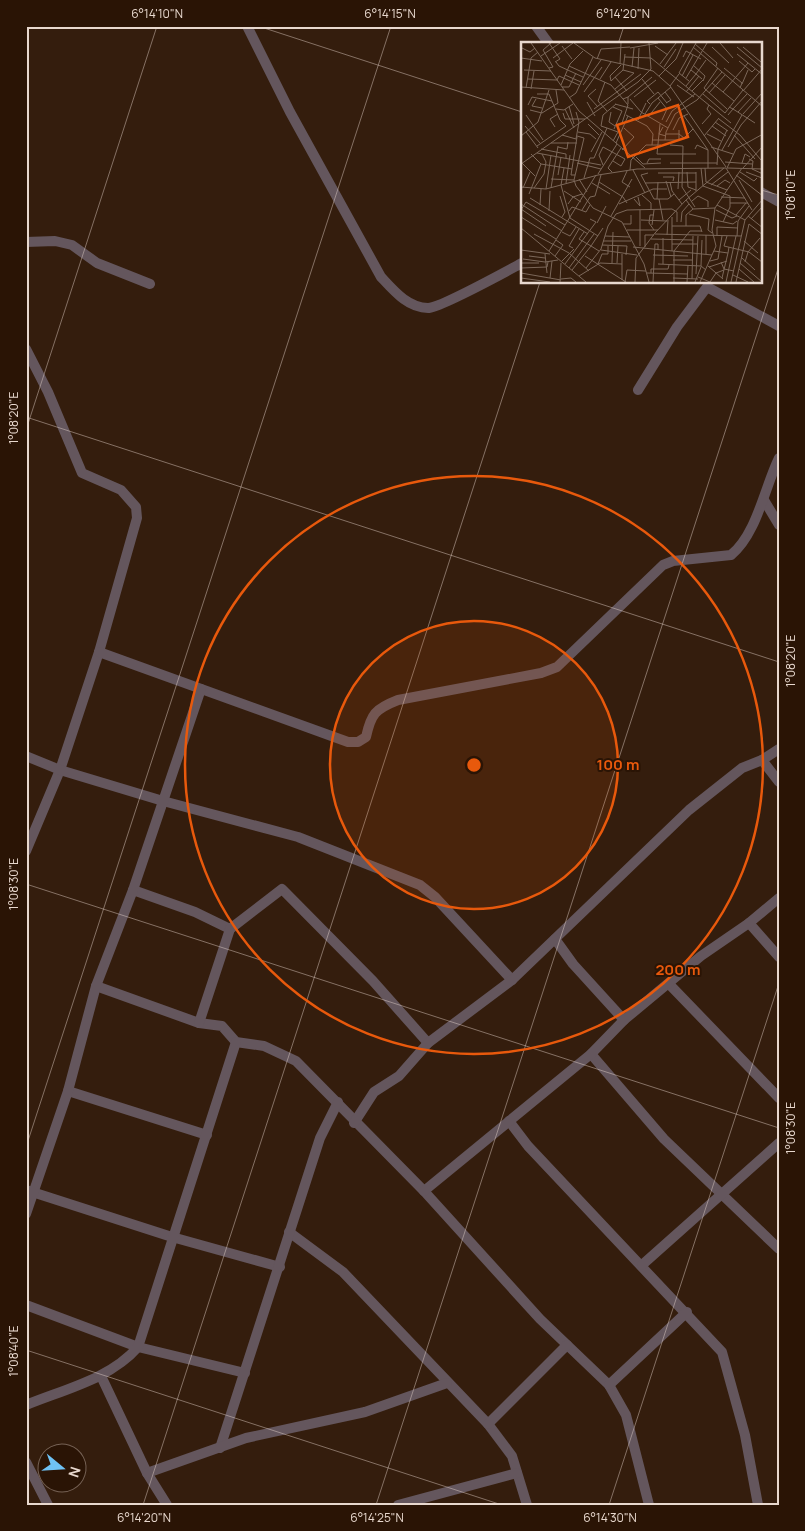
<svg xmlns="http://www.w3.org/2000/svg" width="805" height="1531" viewBox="0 0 805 1531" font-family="Manrope,sans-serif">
<rect width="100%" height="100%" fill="#341d0d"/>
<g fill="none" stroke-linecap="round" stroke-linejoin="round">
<g stroke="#64565d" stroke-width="10">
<path d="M247,26L290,112L381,277C394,291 408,308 428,308C440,308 507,271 522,263"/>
<path d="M536,26L549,44"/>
<path d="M761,192L779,202"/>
<path d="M26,242L55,241L72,245L97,263L150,284"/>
<path d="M26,349L48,392L82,473L121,490L136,507L137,518L99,652L60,770L26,851"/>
<path d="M638,390L677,327L707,287L779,326"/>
<path d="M764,500L779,525"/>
<path d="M99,652L348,742H358L366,737C371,714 375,709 398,700L541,673L557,667L663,565L673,561L731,555C757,534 765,486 779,458"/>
<path d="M26,756L60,770L163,801L298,837L420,885L435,897L512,980"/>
<path d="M762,760L779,782"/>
<path d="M133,890L195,912L230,929"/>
<path d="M749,923L779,957"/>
<path d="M555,939L573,964L624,1020"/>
<path d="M669,984L779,1098"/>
<path d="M96,986L199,1023L222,1026L236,1042L264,1046L296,1061L424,1191L540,1319L609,1385L626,1415L649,1505"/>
<path d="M199,1023L230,929L282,889L373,981L428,1043"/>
<path d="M591,1054L664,1139L779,1249"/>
<path d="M68,1091L207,1135"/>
<path d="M509,1121L528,1146L722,1352L745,1435L758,1505"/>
<path d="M354,1123L374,1092L399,1076L428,1043L512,980L689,810L742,768L762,760L779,749"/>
<path d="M26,1190L172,1237L280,1267"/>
<path d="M424,1191L591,1054L624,1020L701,956L749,923L779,898"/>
<path d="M26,1214L68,1091L96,986L133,890L201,689"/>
<path d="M289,1232L343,1272L488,1424L512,1456L527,1505"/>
<path d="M642,1265L779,1143"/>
<path d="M26,1305L138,1347L245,1373"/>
<path d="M101,1376L147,1473L167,1505"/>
<path d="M609,1385L687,1312"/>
<path d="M26,1405C65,1389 110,1379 138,1347L236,1042"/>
<path d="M488,1424L567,1345"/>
<path d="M220,1448L320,1138L338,1102"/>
<path d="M26,1462L48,1505"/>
<path d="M147,1473L246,1438L365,1412L447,1383"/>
<path d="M398,1505L517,1473"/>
</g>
</g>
<path fill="none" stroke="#e8d8ce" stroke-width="1" stroke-opacity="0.45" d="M258,26L522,112M618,44L624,26M761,190L779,195M26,417L779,662M26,430L157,26M26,884L779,1128M26,1147L391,26M26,1350L502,1505M143,1505L540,282M376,1505L779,266M609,1505L779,983"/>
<circle cx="474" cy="765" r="144" fill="#e8590c" fill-opacity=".12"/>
<g fill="none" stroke="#e8590c" stroke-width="2.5">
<circle cx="474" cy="765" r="144"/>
<circle cx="474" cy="765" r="289"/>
</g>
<g transform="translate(521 42)">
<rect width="241" height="241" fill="#341d0d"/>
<path fill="none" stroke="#7c685a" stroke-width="1" d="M10,1L58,69L124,126M28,1L39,17L34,20M53,1L74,16L132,29L149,44L205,125M199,1L212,16M174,2L196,21L195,24M41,4L51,17M134,4L147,13M172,5L242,65M191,5L208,21M216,5L241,26M222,5L240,20M1,6L9,10L14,6M109,6L137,1M216,12L242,33M20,14L39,1M104,15L130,16L210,81M162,15L165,9L180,17M0,16L21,19M32,16L52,1M76,17L80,7L109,5M218,19L231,30L234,27M35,20L38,24L62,35M99,22L100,1M139,22L155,1M100,23L89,34L90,39L102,28L104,12M172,23L184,34L182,39M48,24L90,43L102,57L107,55V62M111,25L113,6M143,25L155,7M28,26L32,25L22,8L30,1M197,26L183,46L206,67M203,26L221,41L219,46M117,27L118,6M3,28L30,29M44,33L60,40M138,34L155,17L162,1M161,34L172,13M94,35L106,49M165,36L186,1M7,37L36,38M79,37L90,20M121,37L133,52M181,37L175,32L185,18M36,38L38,34L58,43M168,39L158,31L175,1M84,40L77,59L86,69M191,41L213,59M221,42L227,28M40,43L49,22L62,9M62,43L80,18M156,43L173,55M149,44L158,32M165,44L175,32L170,28M0,45L43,48M41,45H48L55,31M5,46L10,16L17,10M10,47L13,29M75,47L67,54L77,65M94,47L113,31L102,28M171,49L182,38M222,49L242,26M63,50L81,25M144,50L150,58L145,61M165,50L178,34M202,50L227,21M188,51L204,33M182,52L204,71L222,48M107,55L131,35M113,55L135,38M48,56L55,51L72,15M137,56L146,67L141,78M15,57L11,64L21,66M109,57L120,70L147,86M66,60L74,74M94,62L112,67M129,62L126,59L137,50L146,61M7,63L11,55L31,59M48,64L53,82M92,65L101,69L93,87M208,65L212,67L226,52M35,67L43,68L52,62M44,67L53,86M73,67L120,32M9,68L21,71L37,61L35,48M90,70L88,80L94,84M217,70L230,56M42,71L44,77H64M124,72L131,61L150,45M222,72L241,51M5,73L22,98M105,73L126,84L132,92L131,103M207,73L212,67L234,81M163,74L187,108M127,75L139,60M198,77L219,93L240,118M117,78L125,61M145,80L151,69L174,52M194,80L207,89M101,81L107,63L102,57M67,82L78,93M139,82L136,112H175M181,82L190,72L186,67L188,63M4,84L19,101M191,84L205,94M34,85L29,77L37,72M142,85L138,92L145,94M86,86L80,84L82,73L95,62M152,88L158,76L167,72M5,90L17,106M57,90L69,92L75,97M145,92H158L163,96L172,87M186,92L200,99M41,93L55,97L58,80L55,70M213,93L234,117M0,94L17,80L28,48M56,94L63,96L53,138L55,144L72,166L101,180L123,222L128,240M183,94L198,76M131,98H158V88M144,98L145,90L154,72L176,58L201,30M30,101H56M95,101L107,74M149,103L162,104L161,145L174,165M16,104L45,84L39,78L28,52H16M37,105L46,107L47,100M190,105L212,112M207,105L220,83L242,58M20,107L45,112V116M174,107L176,103L187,108M101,108L113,95L103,86M201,108L221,73M70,110L81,90M16,111L80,123M10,112L20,122L51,127M115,115L122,122L140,121M228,117L232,119L231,127L242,132M204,120L231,122M1,121L14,134M56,121L80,127M126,121L128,117H140M149,121H196M221,121L224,112L229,115M0,122L117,40L130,27L128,1M82,123L78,113L82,105L104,117L100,124L92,119M196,123L197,107L206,88M180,126L182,144L209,154V165L202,180M184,126L185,140L206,148M187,126V108M205,126L231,168M206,126L215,107L242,92M206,126L242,127M222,126L242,104M109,128L110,118L125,103H140M112,128L124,151M106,129L101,140L109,145M91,130L87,126L100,106M166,130L167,145L175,148M175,130V149M219,130L233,139L236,136M225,130L241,136M127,131L120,133L133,157H147L153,152M137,131H175M77,132L96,102M37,133L40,115M54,133H50L56,95M215,133L242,154M142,135H153L152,139M63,136L69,116H73L86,86L97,90L92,99M30,137L53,138M58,137L66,150M218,138L231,160M145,139L150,155M78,140L102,155L106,161M149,140L151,149L161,162M45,141L49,113M71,141L89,152M124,141L175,140M40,143L49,176L77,194M40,143L43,126M190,143L207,130M196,144L204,138L209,141M0,145L25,147L77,133L116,127L205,126M2,146L9,130M13,146L23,132L25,120L21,112M30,146L37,104M25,147L30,113M157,147L158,130M43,149L60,160M8,152L20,122M121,153L130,161V168M39,154L44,170L41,175M200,155L224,156M9,156L67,192M113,157L119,164L117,155M136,157L137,140M138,157L142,178M158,158L170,148M171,159L177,154L187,159V165M209,161H227M0,162L41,189M47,162L52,155L61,152M98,162L132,147H146M19,163L20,147M196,163L221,126M0,167L25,184M172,167L194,166L196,163L224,178M0,168L5,160L44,183M61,168L69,155L74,154L80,133M195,168L211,176L216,174M28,169L29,149M48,169L51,165L65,170L69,163M168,172L188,177L187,188L191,191M133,173H129L128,181L133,188M215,173L225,161M90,174L111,137M227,174L242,186M0,175L35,197M230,177L242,164M120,178L146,179M194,178L212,182L216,179M160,180L161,170L168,162M76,181L85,164M102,182H110V173M131,183L133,168M151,184H179L181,190M165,184V173L172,167L165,158M0,186L65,240M106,188H137M41,190L49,194L55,185M63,190L58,197L70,204L82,186M13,192L48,211L68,229M134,192L220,194M146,193L147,178M84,194L109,195M196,194V185L217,186M206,194L203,204L228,210L241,220M216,194L217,179L228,164M130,197L172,198M181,198L180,224L185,228M82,199H110M223,199L237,211M151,202H176M81,203L106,204L105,213M119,204V168M112,205L191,213M124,205V193H133M52,206L48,204L58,187M0,208L29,212M80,208L116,213M28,209L75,133M151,209V175M193,209L207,211L208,205M24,212L26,231M185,212V193M132,213L167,214M8,214L24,216M34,214L42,203L35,198M64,214L105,240M221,216L234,228M2,217L24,220L37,218M152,218H172M41,219L53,207M189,219L197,217L201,194M200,220L203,227L213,229M224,220L227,210L239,196M0,221H18M91,221L92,190M96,221L97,204M219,221L241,240M44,222L75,180L69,177M77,222L81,212H87V204M137,222L180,224M142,222V196M187,224L202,237M188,225L206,219M0,226L26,225L27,220M48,226L73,192M65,226L80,207L87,184L95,172L106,168L151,167L156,170V180M218,227L233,240M51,228L70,204L78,209M0,231L40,238M126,231L167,232M130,231V227H147L148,223M175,232L177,194M212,233L227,240M58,234L79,221L101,222M177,235L189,240L195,231L203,228M0,236L29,240M29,236L31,219M152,236L177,237M201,236L207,211M40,237L50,236L55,240M171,237L172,194M101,238V212M39,240L40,221M104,240L106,228L125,229M114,240L115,216L134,191L165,158L203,126M132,240L134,202H137V208M153,240V209L169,189H181M166,240L167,223M174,240L180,225M179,240L195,204L191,188L194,166M205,240L215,194M210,240L224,178L242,157M215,240L228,182L242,193"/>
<path fill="#e8590c" fill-opacity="0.15" stroke="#e8590c" stroke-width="2.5" d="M157,63L167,95L107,115L96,83Z"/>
<rect width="241" height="241" fill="none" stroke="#e8d8ce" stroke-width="2.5"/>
</g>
<circle cx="474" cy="765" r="8" fill="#e8590c" stroke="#2a1405" stroke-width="2.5"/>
<g font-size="15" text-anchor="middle" font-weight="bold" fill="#e8590c" stroke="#2a1405" stroke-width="4" stroke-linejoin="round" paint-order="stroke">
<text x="618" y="770">100 m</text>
<text x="678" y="975">200 m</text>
</g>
<rect width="805" height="1531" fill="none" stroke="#2a1405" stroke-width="55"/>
<g transform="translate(62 1468) rotate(108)"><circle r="24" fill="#2a1405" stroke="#766255"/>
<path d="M0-4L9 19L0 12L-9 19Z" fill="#6fc2f4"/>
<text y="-8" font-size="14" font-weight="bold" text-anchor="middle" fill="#e8d8ce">N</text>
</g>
<rect x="28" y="28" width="750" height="1476" fill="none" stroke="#e8d8ce" stroke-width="2"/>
<g font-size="12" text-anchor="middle" fill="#e8d8ce">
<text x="157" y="18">6°14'10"N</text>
<text x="390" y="18">6°14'15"N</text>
<text x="623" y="18">6°14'20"N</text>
<text transform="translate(791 195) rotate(-90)" y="4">1°08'10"E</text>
<text transform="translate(14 418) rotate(-90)" y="4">1°08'20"E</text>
<text transform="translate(791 661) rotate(-90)" y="4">1°08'20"E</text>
<text transform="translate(14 884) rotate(-90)" y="4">1°08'30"E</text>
<text transform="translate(791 1128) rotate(-90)" y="4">1°08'30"E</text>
<text transform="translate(14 1351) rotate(-90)" y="4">1°08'40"E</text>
<text x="144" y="1522">6°14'20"N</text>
<text x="377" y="1522">6°14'25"N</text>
<text x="610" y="1522">6°14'30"N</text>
</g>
</svg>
